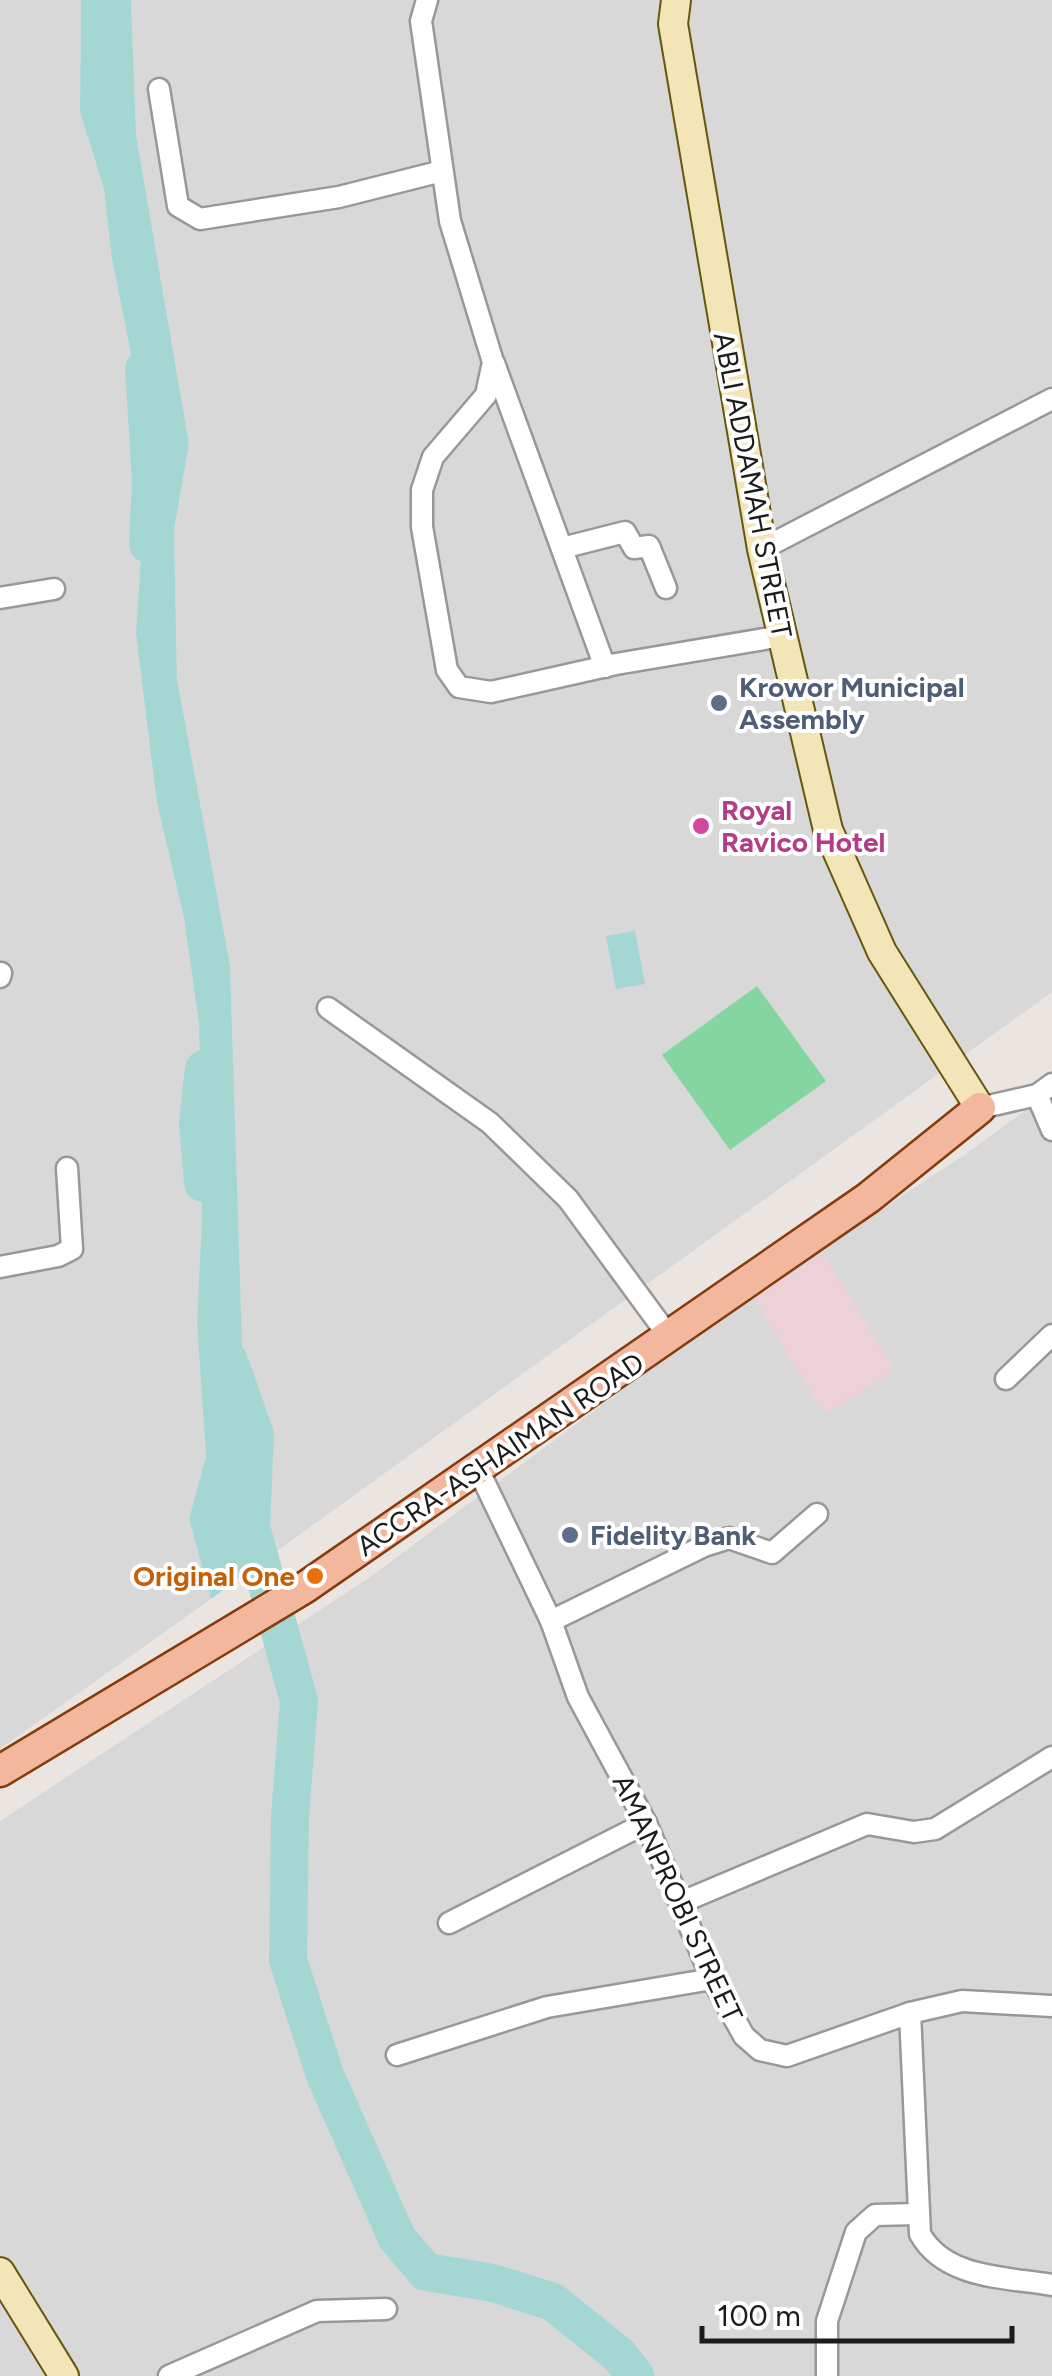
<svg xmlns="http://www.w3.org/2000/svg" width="1052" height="2376" viewBox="0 0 1052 2376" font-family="Figtree,sans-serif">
<rect width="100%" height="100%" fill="#ebe5e1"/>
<g fill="#d9d8d8">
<path d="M0,0H81L80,112L104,189L111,254L142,409L158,449L142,538L136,634L157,803L184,918L199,1024L202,1215L197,1324L206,1456L189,1519L211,1599L0,1749Z"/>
<path d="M131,0H1052V992L245,1574L247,1496L230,965L177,679L174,530L189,444L136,135Z"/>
<path d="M1052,1091V2376H0V1821L370,1577L746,1298L963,1156Z"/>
</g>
<path fill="#ecd1d7" d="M824,1254L895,1371L824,1414L753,1296Z"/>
<path fill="#84d59f" d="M757,986L826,1081L730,1150L662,1055Z"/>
<g fill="#a4d6d3">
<path d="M81,0H131L136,135L189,444L174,530L177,679L230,965L247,1496L245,1574L211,1599L189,1519L206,1456L197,1324L202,1215L199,1024L184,918L157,803L136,634L142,538L158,449L142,409L111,254L104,189L80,112Z"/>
<path d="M635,931L645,984L616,989L606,936Z"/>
</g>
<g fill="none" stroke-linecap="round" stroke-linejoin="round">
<g stroke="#a4d6d3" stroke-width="38">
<path d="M144,369L151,480L148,544"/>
<path d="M203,1183L198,1123L204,1069"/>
<path d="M229,1361L255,1435L251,1527L299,1701L290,1816L288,1960L325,2075L397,2238L426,2272L493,2283L553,2302L619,2355L635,2376"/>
</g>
<defs>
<g id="street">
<path d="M427,0L421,21L450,221L493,362L486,395L433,457L422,490V527L447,670L459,687L491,692L616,664L782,636"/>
<path d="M159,89L178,206L200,219L339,197L442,171"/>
<path d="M494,363L605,667"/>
<path d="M562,548L625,532L634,548L649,546L666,588"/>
<path d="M762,549L1052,399"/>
<path d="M0,598L54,589"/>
<path d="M0,977L1,973"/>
<path d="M328,1008L490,1123L568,1199L670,1338"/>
<path d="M1037,1095L1052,1130"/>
<path d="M980,1108L1037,1095L1052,1084"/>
<path d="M0,1267L58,1256L72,1249L67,1168"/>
<path d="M1006,1379L1052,1335"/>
<path d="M477,1467L551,1621L578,1697L646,1823L712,1979L744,2036L760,2050L787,2056L910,2013L962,2001L1052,2006"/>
<path d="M551,1621L704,1546L729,1538L772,1553L817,1514"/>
<path d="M682,1902L867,1824L914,1832L935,1829L1052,1757"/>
<path d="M449,1923L646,1823"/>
<path d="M910,2013L920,2234C945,2279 1006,2277 1052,2285"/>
<path d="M397,2055L547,2007L712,1979"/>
<path d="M169,2376L317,2311L386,2309"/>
<path d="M827,2376V2321L856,2232L875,2215L917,2214"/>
</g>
<g id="secondary">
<path d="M676,0L673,24L762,549L828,830L882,952L980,1108"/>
<path d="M0,2272L64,2376"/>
</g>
<path id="primary" d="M0,1771L304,1588L868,1198L980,1108"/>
</defs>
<use href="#street" stroke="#989898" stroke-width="25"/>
<use href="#secondary" stroke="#66570d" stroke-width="32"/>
<use href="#primary" stroke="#853b0c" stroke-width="35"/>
<use href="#street" stroke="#fff" stroke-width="20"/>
<use href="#secondary" stroke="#f3e5b7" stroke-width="28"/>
<use href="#primary" stroke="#f3b79e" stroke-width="30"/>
</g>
<g fill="#5c6f8a" stroke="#fff" stroke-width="4">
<circle cx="719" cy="703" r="10"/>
<circle cx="570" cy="1535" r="10"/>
</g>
<circle fill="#d1479c" stroke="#fff" stroke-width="4" cx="701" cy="826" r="10"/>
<circle fill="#e8710a" stroke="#fff" stroke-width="4" cx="315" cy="1576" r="10"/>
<g text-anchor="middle" stroke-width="8" stroke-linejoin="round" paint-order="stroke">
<g font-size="28" fill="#1b1b1b" stroke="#fff">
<text transform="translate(753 485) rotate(79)" y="10">ABLI ADDAMAH STREET</text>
<text transform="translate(500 1454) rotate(-34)" y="10">ACCRA-ASHAIMAN ROAD</text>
<text transform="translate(678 1898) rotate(65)" y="10">AMANPROBI STREET</text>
</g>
<g font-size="28" font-weight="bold" fill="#4e5e75" stroke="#fff" text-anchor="start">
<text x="739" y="697">Krowor Municipal<tspan x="739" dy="32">Assembly</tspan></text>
<text x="590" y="1545">Fidelity Bank</text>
</g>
<g font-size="28" font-weight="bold" fill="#b23c85" stroke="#fff" text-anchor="start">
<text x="721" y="820">Royal<tspan x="721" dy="32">Ravico Hotel</tspan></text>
</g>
<g font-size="28" font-weight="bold" fill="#c56008" stroke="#fff" text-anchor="end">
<text x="295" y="1586">Original One</text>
</g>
</g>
<path d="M702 2326v15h310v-15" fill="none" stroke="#1b1b1b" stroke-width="5"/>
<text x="717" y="2326" font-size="30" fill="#1b1b1b" stroke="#ffffff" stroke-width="8" paint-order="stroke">100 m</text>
</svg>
